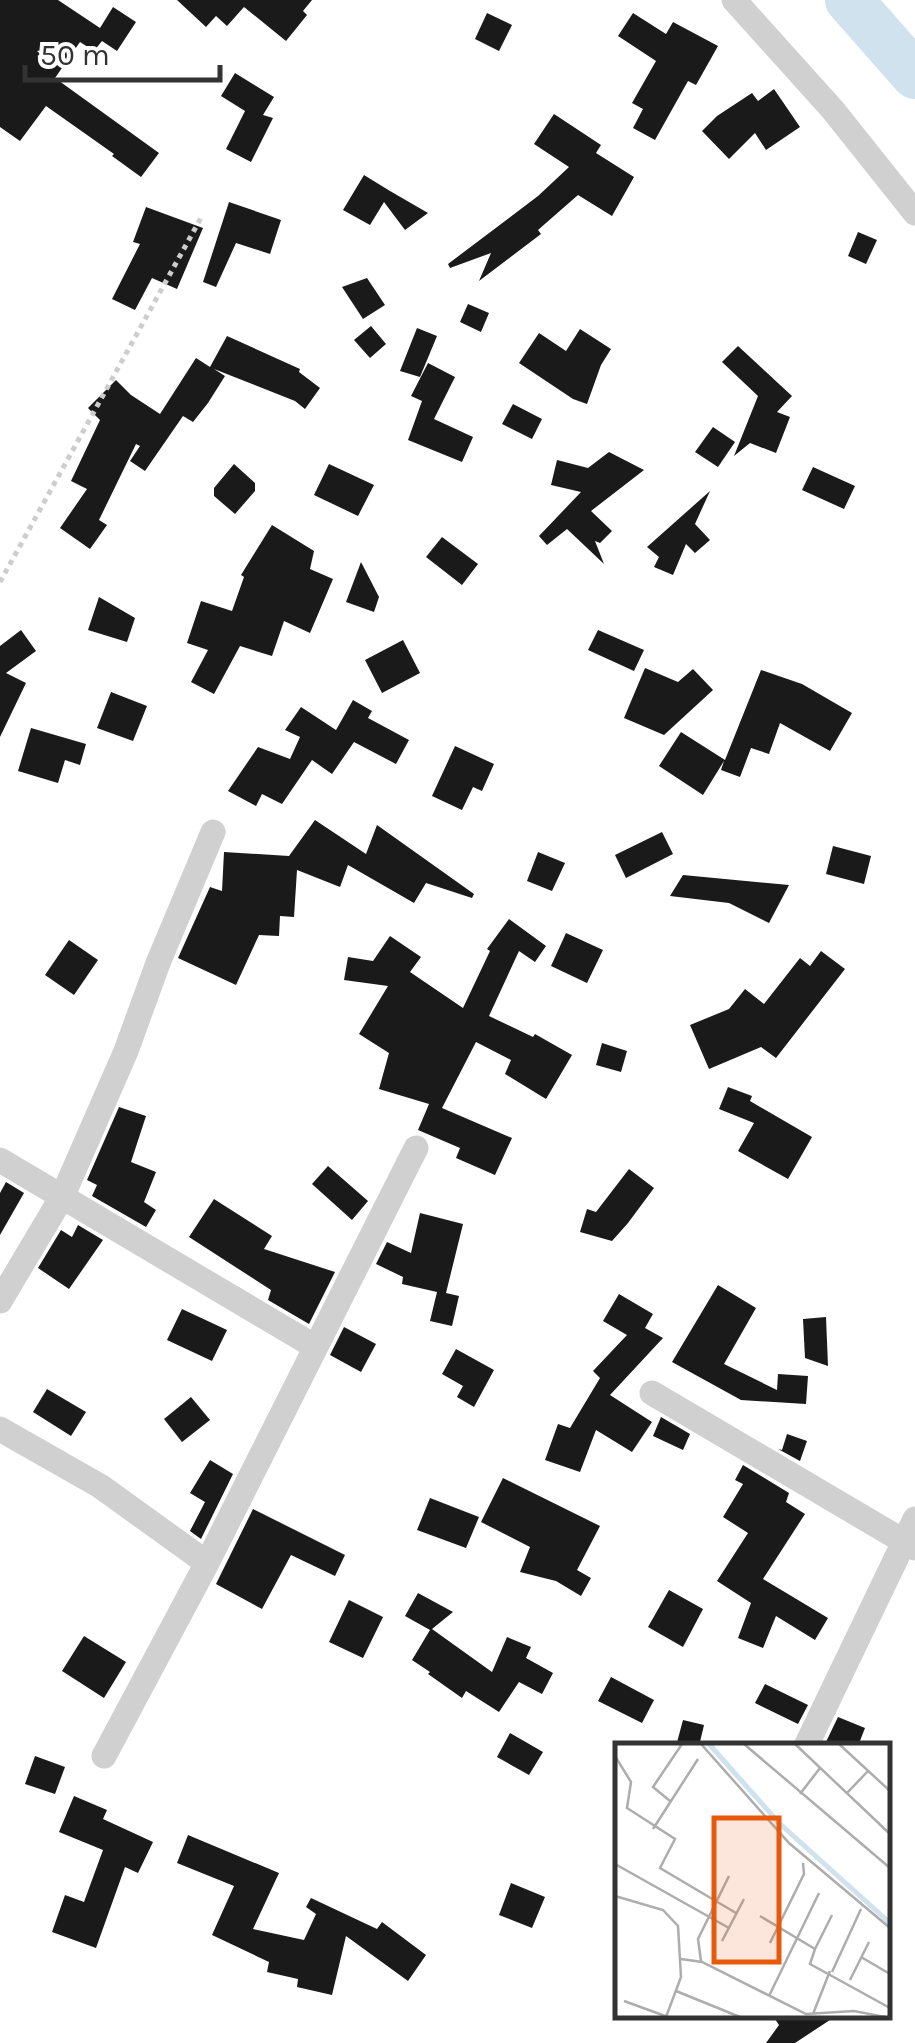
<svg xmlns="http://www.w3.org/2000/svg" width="915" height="2043" viewBox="0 0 915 2043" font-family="Karla,sans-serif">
<rect width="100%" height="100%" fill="#fff"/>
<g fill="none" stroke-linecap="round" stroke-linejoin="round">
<path stroke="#cfe2ee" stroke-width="48" d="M849,0L915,75"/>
</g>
<g fill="#1a1a1a">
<path d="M0,0H58L100,28L113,7L136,22L117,51L102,41L94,51L80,42L55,78L159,153L141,177L112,156L114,154L46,106L20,141L0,127Z"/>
<path d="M177,0H312L303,11L307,15L286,41L244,7L227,26L216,16L206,27Z"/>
<path d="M487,13L512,25L499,51L475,39Z"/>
<path d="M633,13L666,34L673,22L718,46L696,85L688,81L655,140L633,128L643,109L632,103L656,61L618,36Z"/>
<path d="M235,73L274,97L263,115L273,118L251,162L226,149L245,111L221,96Z"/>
<path d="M774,89L800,127L766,150L755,133L729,159L702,131L717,116L752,93L758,101Z"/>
<path d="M554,114L601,145L596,153L634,177L612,216L578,195L538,230L541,234L479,281L491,253L450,268L448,264L538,196L569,167L534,144Z"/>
<path d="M364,175L390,191L428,213L405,230L384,202L370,225L343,210Z"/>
<path d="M229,202L281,220L270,254L236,243L216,287L203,282Z"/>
<path d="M146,207L203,228L177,289L152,278L135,310L112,299L140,244L133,242Z"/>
<path d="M858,232L877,240L866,264L848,256Z"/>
<path d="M367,278L385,305L363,319L342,287Z"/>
<path d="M468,304L489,313L481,332L460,322Z"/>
<path d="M371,326L386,344L370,358L354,340Z"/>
<path d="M417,328L437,336L420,377L400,371Z"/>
<path d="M580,329L611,349L601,365L587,404L573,399L519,363L539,333L566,351Z"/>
<path d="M227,336L300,369L299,372L320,388L305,409L295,401L214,369L225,376L208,403L193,422L183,416L145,471L130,461L140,446L136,444L99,520L107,525L90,549L60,528L87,489L71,481L100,420L88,408L116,380L131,395L160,414L196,358L210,367Z"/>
<path d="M738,346L792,396L777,412L790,417L776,453L750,443L734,456L758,396L722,362Z"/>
<path d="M428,363L455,377L434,419L473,437L462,462L408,440L422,401L411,396Z"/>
<path d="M513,404L542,419L532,439L502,424Z"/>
<path d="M713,427L735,442L718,467L695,452Z"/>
<path d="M609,452L644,470L591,511L612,531L600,543L595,541L604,564L567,529L547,545L539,536L581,492L551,485L557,460L588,468Z"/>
<path d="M234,464L255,483V491L235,514L214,496V488Z"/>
<path d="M329,464L374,485L358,516L314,495Z"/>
<path d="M813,467L855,486L844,509L802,490Z"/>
<path d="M710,491L695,524L710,540L695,553L686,544L673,575L654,567L659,557L647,547Z"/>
<path d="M272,525L314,551L310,569L333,579L310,633L284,621L272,656L240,646L214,694L191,682L208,650L187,643L201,601L232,611L244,577L241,575Z"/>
<path d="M442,537L478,564L462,585L426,557Z"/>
<path d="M361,562L379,597L374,612L346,602Z"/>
<path d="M99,597L135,618L127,642L88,630Z"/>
<path d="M21,630L36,651L6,673L26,683L0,737V646Z"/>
<path d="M598,630L644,650L634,671L588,650Z"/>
<path d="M403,640L420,673L382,693L365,660Z"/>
<path d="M645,668L678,682L693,669L713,690L664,735L624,718Z"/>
<path d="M761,670L802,684L852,713L830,751L780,723L769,754L751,748L740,777L721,770L724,761L703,795L659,766L681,732L725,760Z"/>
<path d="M111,692L147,706L133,741L97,728Z"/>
<path d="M353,700L372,711L368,718L409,740L396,764L354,742L332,774L312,760L282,804L262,794L256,806L228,791L258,747L290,759L300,737L285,730L301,707L336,730Z"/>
<path d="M31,728L86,744L80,765L65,760L58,783L18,771Z"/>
<path d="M455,746L494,764L482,791L473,787L462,810L432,796Z"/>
<path d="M315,820L366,854L377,825L474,894L472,898L426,883L414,903L348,865L340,887L297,870L294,917L280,916L279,936L259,935L236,985L178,958L210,887L222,891L224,852L289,856Z"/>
<path d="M662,832L673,854L626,878L615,855Z"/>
<path d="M833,846L871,856L864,884L826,874Z"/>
<path d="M538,852L565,863L552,891L527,881Z"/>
<path d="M683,875L789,885L769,923L729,903L670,896Z"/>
<path d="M509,919L546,946L535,962L519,951L489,1016L533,1037L535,1034L572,1055L546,1099L505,1074L511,1060L476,1042L442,1108L512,1138L495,1175L456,1158L460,1148L418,1130L429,1104L379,1089L389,1053L359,1034L388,986L344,980L348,957L373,961L390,936L421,957L410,972L463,1008L490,951L487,949Z"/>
<path d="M566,933L603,950L587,983L551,966Z"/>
<path d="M69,940L98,960L74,995L45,975Z"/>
<path d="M821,951L845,969L776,1058L761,1047L709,1069L690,1025L729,1009L745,989L764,1004L800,958L810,966Z"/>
<path d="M602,1043L627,1051L621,1072L596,1065Z"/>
<path d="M728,1087L752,1096L750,1101L812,1137L788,1179L738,1151L754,1123L719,1109Z"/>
<path d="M119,1107L146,1116L131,1162L156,1172L144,1202L156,1210L146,1227L92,1196L97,1185L87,1180Z"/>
<path d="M328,1166L368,1201L352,1220L312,1184Z"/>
<path d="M629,1169L654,1188L628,1223L612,1241L580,1232L587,1209L596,1212Z"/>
<path d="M6,1182L24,1193L0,1235V1193Z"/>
<path d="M214,1199L272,1236L264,1249L335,1272L309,1324L268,1300L271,1290L189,1237Z"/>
<path d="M420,1213L463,1224L446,1293L459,1296L452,1326L430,1321L437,1292L402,1284L403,1277L376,1264L387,1242L411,1253Z"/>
<path d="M78,1225L103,1240L69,1289L38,1268L61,1230L72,1237Z"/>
<path d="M718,1285L756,1308L724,1364L777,1390L778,1374L808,1376L806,1404L741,1400L672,1362Z"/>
<path d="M619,1294L653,1314L645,1328L663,1338L610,1395L652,1422L632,1452L596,1430L580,1472L545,1460L558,1424L570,1428L600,1378L593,1371L627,1335L603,1321Z"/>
<path d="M182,1309L227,1330L212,1361L167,1340Z"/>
<path d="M826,1317L828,1366L805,1358L803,1319Z"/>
<path d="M344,1327L376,1344L361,1372L330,1355Z"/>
<path d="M456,1349L494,1370L474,1407L457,1397L463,1386L442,1374Z"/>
<path d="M47,1389L86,1412L71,1436L33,1412Z"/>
<path d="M191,1397L210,1420L182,1442L164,1419Z"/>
<path d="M661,1417L690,1434L683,1450L653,1436Z"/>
<path d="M787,1434L807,1441L800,1461L778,1449L782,1450Z"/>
<path d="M210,1460L233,1474L201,1539L190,1531L205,1502L190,1493Z"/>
<path d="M743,1465L789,1493L786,1502L805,1514L763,1579L828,1618L815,1640L776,1616L763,1648L738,1638L751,1603L717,1581L748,1533L723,1517L743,1484L735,1480Z"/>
<path d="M503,1478L600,1526L577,1570L591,1578L581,1596L556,1581L520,1572L530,1547L481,1522Z"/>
<path d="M430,1498L479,1517L466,1548L417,1530Z"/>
<path d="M253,1509L345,1555L335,1576L291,1555L262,1609L216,1584Z"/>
<path d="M669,1590L703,1609L683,1647L648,1627Z"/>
<path d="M418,1593L453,1612L432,1629L492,1672L507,1637L531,1647L526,1658L553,1673L542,1694L519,1682L499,1712L466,1691L462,1698L428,1674L430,1672L412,1660L430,1630L405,1616Z"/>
<path d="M349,1600L383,1617L363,1658L329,1642Z"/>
<path d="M84,1636L126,1662L104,1698L62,1671Z"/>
<path d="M611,1677L654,1700L642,1723L598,1701Z"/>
<path d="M765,1684L808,1705L798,1724L755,1703Z"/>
<path d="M838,1717L865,1728L858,1746H824Z"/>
<path d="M683,1720L704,1725L699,1746H676Z"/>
<path d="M510,1733L543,1752L529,1775L497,1757Z"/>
<path d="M35,1756L65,1767L55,1794L25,1784Z"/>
<path d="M74,1796L107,1810L103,1819L153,1842L138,1873L125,1867L96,1948L52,1932L65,1895L84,1902L103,1850L59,1832Z"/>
<path d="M188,1835L279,1873L253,1929L304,1940L316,1914L306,1907L311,1898L377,1929L382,1922L426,1955L408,1981L346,1936L332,1995L297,1987L298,1979L267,1972L269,1962L212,1935L234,1886L177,1863Z"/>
<path d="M511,1883L545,1897L532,1928L499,1915Z"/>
<path d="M773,2016H836L795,2043H766L779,2025Z"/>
</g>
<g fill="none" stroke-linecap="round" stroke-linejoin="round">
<path stroke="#cdcdcd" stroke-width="5" stroke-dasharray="5 5" stroke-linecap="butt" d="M0,582L202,216"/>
<g stroke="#d0d0d0" stroke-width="25">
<path d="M734,0L833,110L915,213"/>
<path d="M0,1160L314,1346"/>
<path d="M0,1301L63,1195L126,1051L158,963L213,832"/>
<path d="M652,1393L915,1548"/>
<path d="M0,1429L100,1486L207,1563"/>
<path d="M806,1746L915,1519"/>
<path d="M104,1756L207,1563L416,1148"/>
</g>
</g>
<g transform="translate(615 1743)">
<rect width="275" height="275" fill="#fff"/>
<path fill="none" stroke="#cfe2ee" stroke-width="5" d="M94,1L164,80L275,180"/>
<path fill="none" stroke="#adadad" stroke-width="2.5" d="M86,1L174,100L275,185M129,1L275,125M180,1L275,91M224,1L275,48M0,13L16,39L12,65L60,96L45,125L121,170M232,50L253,28M185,51L205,25M55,58L38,44L67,1M38,86L83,16M0,121L114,185M0,153L48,167L63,183L66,234L51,274M145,173L200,206L195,221L275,265M107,198L129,156M155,200L189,131L188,120M200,206L217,172M246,214L275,231M66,216L87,219L191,271L239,268L270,274M86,218L83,196L114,133M217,229L246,166M235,237L254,199M61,248L125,274M154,253L204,150M9,258L53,274M198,271L215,228"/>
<path fill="#e8590c" fill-opacity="0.15" stroke="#e8590c" stroke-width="5" d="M99,75H164V219H99Z"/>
<rect width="275" height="275" fill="none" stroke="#333" stroke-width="5"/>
</g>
<path d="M25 65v15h195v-15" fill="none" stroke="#333333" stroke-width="5"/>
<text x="40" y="65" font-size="30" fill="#333333" stroke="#ffffff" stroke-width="8" paint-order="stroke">50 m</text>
</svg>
